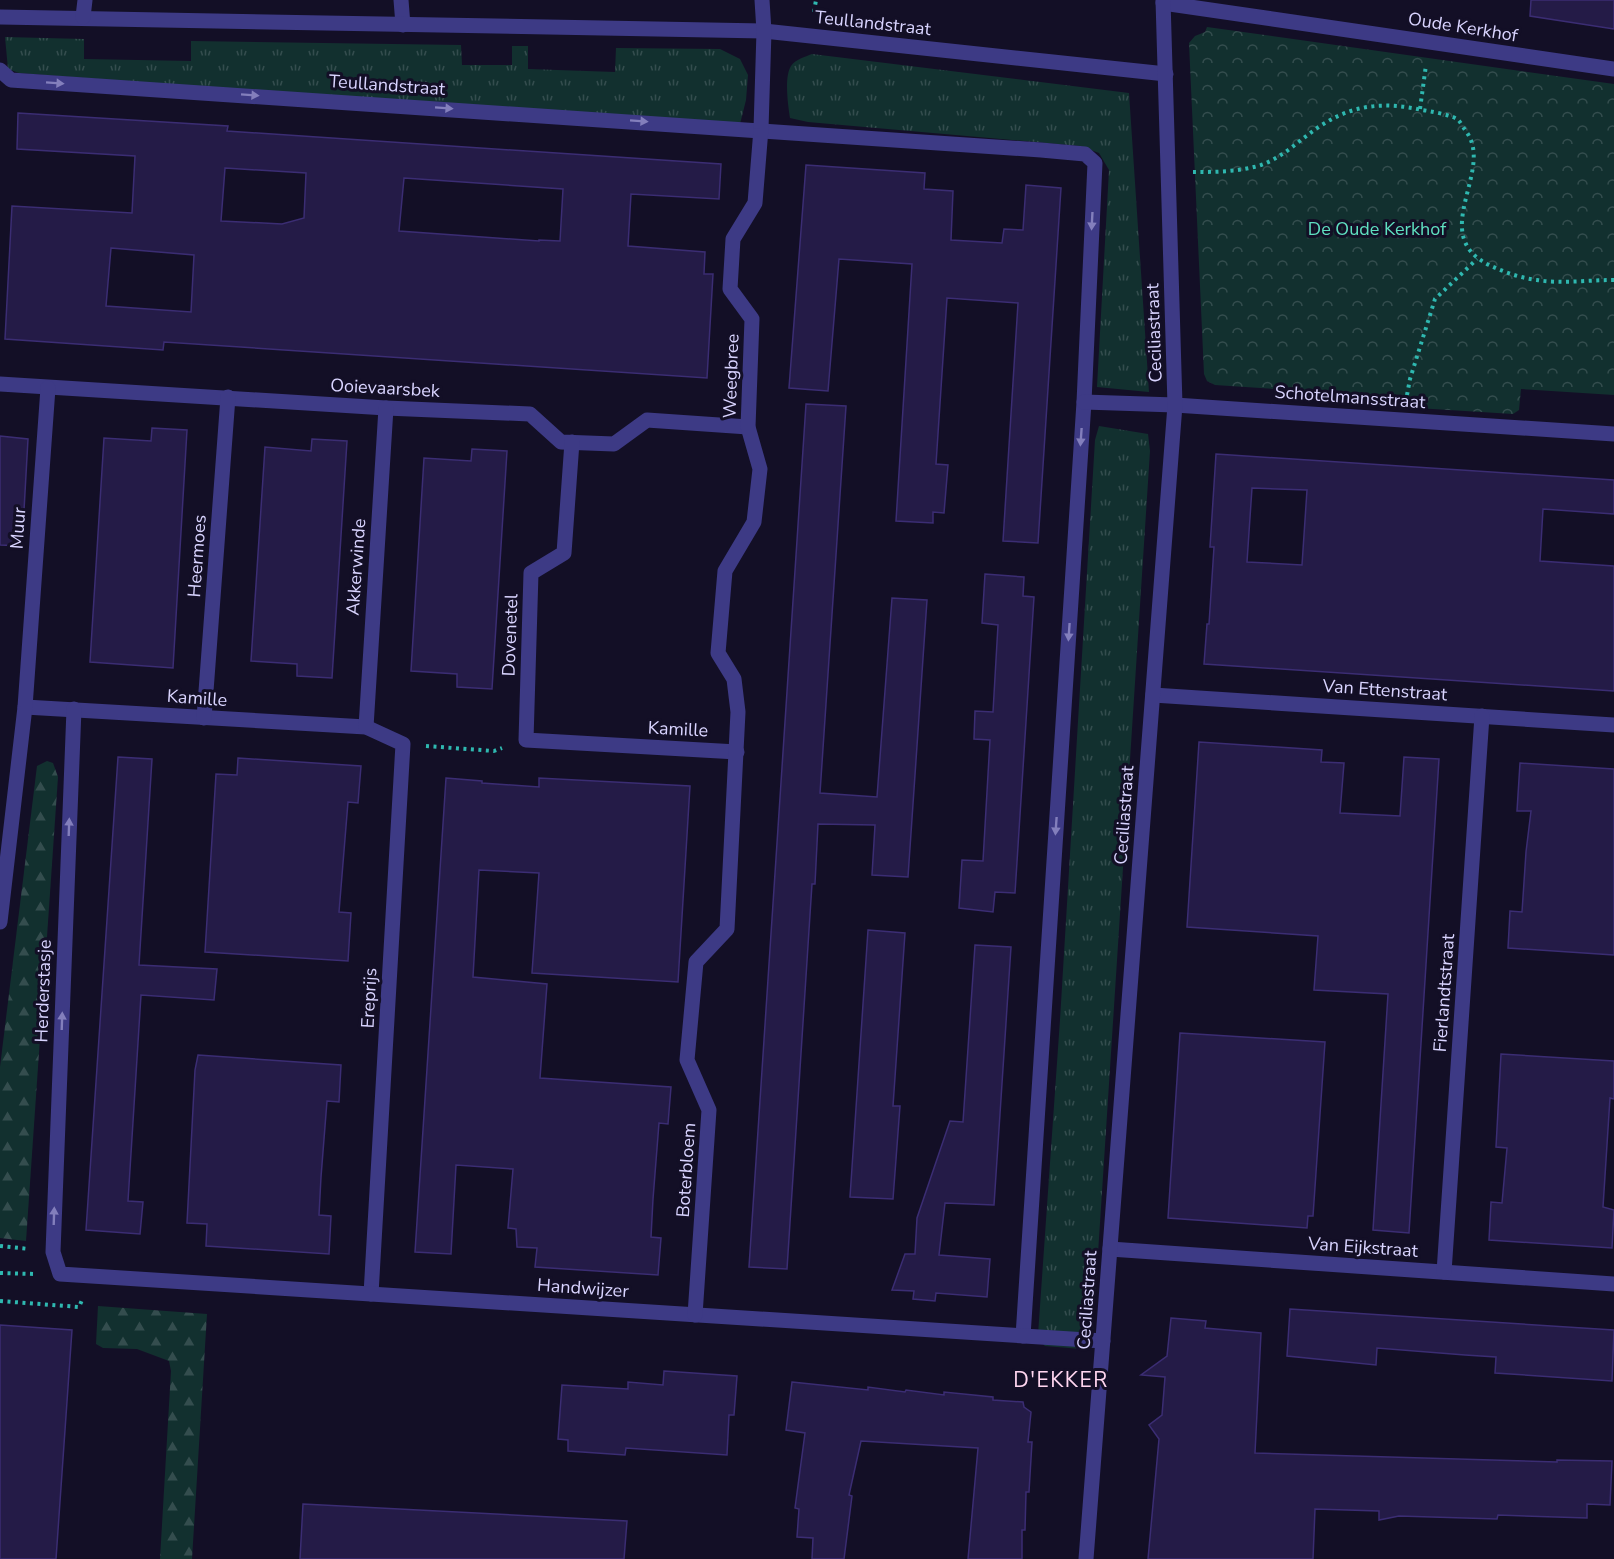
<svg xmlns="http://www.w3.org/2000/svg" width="1614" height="1559" viewBox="0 0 1614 1559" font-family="'Nunito Sans',sans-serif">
<defs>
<pattern id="grass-tufts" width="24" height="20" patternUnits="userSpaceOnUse" patternTransform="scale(1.5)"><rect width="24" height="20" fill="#12302f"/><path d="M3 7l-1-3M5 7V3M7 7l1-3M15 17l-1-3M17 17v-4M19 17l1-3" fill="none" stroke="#344d4e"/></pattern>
<pattern id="forest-firs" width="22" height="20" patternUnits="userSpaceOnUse" patternTransform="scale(1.5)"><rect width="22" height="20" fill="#12302f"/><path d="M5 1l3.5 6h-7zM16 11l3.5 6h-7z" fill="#344d4e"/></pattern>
<pattern id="park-crowns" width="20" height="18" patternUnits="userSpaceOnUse" patternTransform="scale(1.5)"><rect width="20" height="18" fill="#12302f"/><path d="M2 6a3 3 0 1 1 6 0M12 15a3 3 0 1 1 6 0" fill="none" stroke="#344d4e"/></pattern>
</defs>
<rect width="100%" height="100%" fill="#130f26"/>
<g fill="url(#grass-tufts)">
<path d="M5,37L84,39V59L191,61V41L461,45L462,65H512V46H528V69L615,72L616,48L720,49L740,59L748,75L746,100L739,128L19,73L8,69Z"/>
<path d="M812,54L1129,93L1149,392L1097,387L1109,170L1099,153L1080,146L808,122L790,118C788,105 784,77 791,66C796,59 805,57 812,54Z"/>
<path d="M1099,426L1148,434L1150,451L1092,1346L1081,1349L1045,1346L1038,1339V1335L1060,1020L1095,440Z"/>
</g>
<g fill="url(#forest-firs)">
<path d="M47,761L53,763L58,777L26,1241L0,1238V1067L37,766Z"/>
<path d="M98,1306L207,1314L192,1559H160L171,1371L169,1361L137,1349L103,1348L96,1344Z"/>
</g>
<path fill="url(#park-crowns)" d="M1207,27L1614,84V395L1521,389L1519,410L1513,414L1289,400V390L1215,385L1207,381L1204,374L1189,43L1195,36L1205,32Z"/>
<g fill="#241b47" stroke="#3b2d73" stroke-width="1.5" fill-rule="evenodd">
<path d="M1531,0H1614V29L1530,16Z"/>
<path d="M18,113L228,126L227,131L721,164L719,199L631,194L628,246L705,252L704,274H713L707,378L164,342L163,350L5,339L12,206L132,213L135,156L17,149ZM225,168L306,173L304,218L282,224L221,221ZM404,178L563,189L560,241L539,240V241L399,231ZM111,248L194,255L191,312L106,306Z"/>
<path d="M806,165L925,173L924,189L953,191L951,240L1002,243L1004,229L1023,230L1026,185L1061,188L1038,543L1003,541L1018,303L947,298L936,464L948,465L944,513L933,512V523L896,521L912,264L839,259L828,391L789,388Z"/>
<path d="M806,404L846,406L820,793L877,797L892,598L927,600L908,877L872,875L875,825L818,824L815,884H812L787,1269L749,1267Z"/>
<path d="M152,428L187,430L173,668L90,662L104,438L151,441Z"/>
<path d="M0,436L28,439L22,546L0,545Z"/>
<path d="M312,439L347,441L332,678L297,676V664L251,661L265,447L311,451Z"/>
<path d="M472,449L507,451L492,689L457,687V674L411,671L424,458L471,461Z"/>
<path d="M1216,454L1614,480V514L1543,509L1540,561L1614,566V691L1204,664L1207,624H1209L1214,547H1210ZM1252,488L1307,490L1302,565L1247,562Z"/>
<path d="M985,574L1024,577L1023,596L1034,597L1015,893L995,892L993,912L959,908L962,860L983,861L990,740L974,739L975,711L993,712L998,625L982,623Z"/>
<path d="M1199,742L1322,750L1321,762L1344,763L1340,813L1400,816L1404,757L1439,759L1409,1233L1373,1230L1388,994L1314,990L1318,936L1187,927Z"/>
<path d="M118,757L152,759L139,965L217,969L214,1000L141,995L128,1201L143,1202L140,1234L86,1230Z"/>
<path d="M238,758L361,766L358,803L348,802L339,912L351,913L348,961L205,952L216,774L237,775Z"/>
<path d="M1520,763L1614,769V955L1508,948L1510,911L1522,912L1526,852L1531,811H1517Z"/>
<path d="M446,778L482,781V783L539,787V778L690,786L678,982L532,973L539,873L479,870L473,977L547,984L540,1078L671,1087L668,1124L659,1123L653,1199L651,1237L661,1238L658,1275L535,1267L537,1248L517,1247L516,1229L508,1228L513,1169L456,1165L451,1254L415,1252Z"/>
<path d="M868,930L905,933L893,1106H900L893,1199L850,1197Z"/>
<path d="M975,945L1011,947L994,1205L945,1203L939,1255L990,1259L987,1297L936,1293L935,1301L913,1299L914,1291L892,1290L905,1254H915L917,1218L950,1121L963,1122Z"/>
<path d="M1180,1033L1325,1042L1313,1216H1308L1307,1228L1168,1218Z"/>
<path d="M1501,1054L1614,1061V1099L1610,1098L1603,1207L1614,1210L1612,1248L1489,1240L1491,1202L1502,1203L1507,1148L1496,1147Z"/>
<path d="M198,1055L341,1065L339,1102L327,1101L321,1177L319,1215L331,1216L329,1254L206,1246L207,1224L187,1223L195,1070Z"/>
<path d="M1290,1309L1614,1330L1612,1381L1495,1373L1496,1357L1465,1355L1377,1348L1376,1365L1287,1356Z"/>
<path d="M1171,1318L1206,1321L1205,1328L1261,1333L1255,1453L1557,1462V1460L1612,1461L1610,1505L1587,1504V1518L1498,1515L1497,1519L1399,1516L1379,1520V1511L1315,1509L1313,1559H1148L1159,1439L1149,1425L1162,1415L1165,1377L1141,1375L1167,1356Z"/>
<path d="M0,1325L72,1330L56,1559H0Z"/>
<path d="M664,1371L737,1376L734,1415H729L727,1455L626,1448L625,1455L568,1451V1440L558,1439L562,1385L628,1389V1382L663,1385Z"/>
<path d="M792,1382L868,1390V1387L905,1392L906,1390L944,1395V1392L993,1397V1400L1023,1402L1024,1407L1031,1412L1028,1442H1032L1029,1492H1026L1025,1530H1022V1559H968L978,1448L861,1441L849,1495L852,1496L844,1559H812L813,1538L797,1537L799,1509L795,1508L805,1433L786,1430Z"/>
<path d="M303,1504L627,1521L624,1559H300Z"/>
</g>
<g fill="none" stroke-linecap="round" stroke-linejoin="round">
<g stroke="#2fb8b0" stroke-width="4" stroke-dasharray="3 4.5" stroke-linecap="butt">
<path d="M814,12L816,0"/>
<path d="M1420,109L1426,65"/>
<path d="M1193,172C1215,172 1239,172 1261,165C1286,156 1303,136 1325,123C1356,104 1387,102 1422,110C1430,111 1451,115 1457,119C1460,121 1463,127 1465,130C1497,169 1426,234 1489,265C1504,272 1520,278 1537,280C1561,284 1589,280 1614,280"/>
<path d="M1407,395L1410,379L1435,299L1477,259"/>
<path d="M426,746L494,751L502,748"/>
<path d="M0,1246L29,1249"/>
<path d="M0,1273L35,1274"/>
<path d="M0,1301L79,1307L82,1300"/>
</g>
<g stroke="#3d3a85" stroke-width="15">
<path d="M401,0L403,25"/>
<path d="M1163,3L1614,69"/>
<path d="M0,17L764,31L1166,74"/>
<path d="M83,17L85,0"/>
<path d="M0,70L11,80L1041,150L1085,154L1095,163L1084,402L1023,1336"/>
<path d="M0,384L386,408L530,414L561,442L614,444L647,420L748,427"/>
<path d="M1084,402L1175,405L1614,434"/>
<path d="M572,442L564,553L531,573L526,740L737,752"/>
<path d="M1153,695L1614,725"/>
<path d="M25,707L366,727L403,744L371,1294"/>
<path d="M74,709L53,1252L60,1274L1103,1341"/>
<path d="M204,718L228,397"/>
<path d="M366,727L386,408"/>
<path d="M0,922L25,707L48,388"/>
<path d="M1110,1249L1614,1284"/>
<path d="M1444,1272L1482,716"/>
<path d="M695,1315L709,1110L687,1060L696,962L727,929L738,712L734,679L718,653L725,571L754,522L760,469L748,427L752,319L730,289L733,239L755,203L761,129L764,31L762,0"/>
<path d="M1086,1559L1175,405L1163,0"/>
</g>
</g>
<defs><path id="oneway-solid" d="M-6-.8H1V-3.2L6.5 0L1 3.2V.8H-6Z" transform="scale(1.5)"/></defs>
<g fill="#837fbc">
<use href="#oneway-solid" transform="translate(55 83) rotate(4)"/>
<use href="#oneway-solid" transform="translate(250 95) rotate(4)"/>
<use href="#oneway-solid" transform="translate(444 108) rotate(4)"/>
<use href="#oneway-solid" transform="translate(639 121) rotate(4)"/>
<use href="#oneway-solid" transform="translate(1092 221) rotate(93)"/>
<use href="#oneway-solid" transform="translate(1081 437) rotate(94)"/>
<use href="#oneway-solid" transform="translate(1069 632) rotate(94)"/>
<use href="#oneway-solid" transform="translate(1056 826) rotate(94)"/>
<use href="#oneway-solid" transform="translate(69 827) rotate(-88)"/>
<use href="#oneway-solid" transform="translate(62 1021) rotate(-88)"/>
<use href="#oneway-solid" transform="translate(54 1216) rotate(-88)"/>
</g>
<g text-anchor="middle" stroke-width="6" stroke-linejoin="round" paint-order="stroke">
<g font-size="18" fill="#d9d4ff" stroke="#130f26">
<text transform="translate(873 23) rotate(6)" y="6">Teullandstraat</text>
<text transform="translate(1463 27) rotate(9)" y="6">Oude Kerkhof</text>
<text transform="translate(387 85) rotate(4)" y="6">Teullandstraat</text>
<text transform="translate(1154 333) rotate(-92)" y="6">Ceciliastraat</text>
<text transform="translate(731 376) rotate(-88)" y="6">Weegbree</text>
<text transform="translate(385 388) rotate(3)" y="6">Ooievaarsbek</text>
<text transform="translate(1350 397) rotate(4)" y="6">Schotelmansstraat</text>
<text transform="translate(18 528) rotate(-86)" y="6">Muur</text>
<text transform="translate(197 556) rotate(-86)" y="6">Heermoes</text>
<text transform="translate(356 567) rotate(-86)" y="6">Akkerwinde</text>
<text transform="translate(510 635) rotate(-88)" y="6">Dovenetel</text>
<text transform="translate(1385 690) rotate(4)" y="6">Van Ettenstraat</text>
<text transform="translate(197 698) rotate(4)" y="6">Kamille</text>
<text transform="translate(678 729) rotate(3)" y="6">Kamille</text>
<text transform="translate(1124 815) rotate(-86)" y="6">Ceciliastraat</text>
<text transform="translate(43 991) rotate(-88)" y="6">Herderstasje</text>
<text transform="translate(1444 993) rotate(-86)" y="6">Fierlandtstraat</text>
<text transform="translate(369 998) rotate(-87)" y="6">Ereprijs</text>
<text transform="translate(686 1170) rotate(-86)" y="6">Boterbloem</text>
<text transform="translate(1363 1247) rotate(4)" y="6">Van Eijkstraat</text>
<text transform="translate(583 1288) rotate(4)" y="6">Handwijzer</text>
<text transform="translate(1087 1300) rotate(-86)" y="6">Ceciliastraat</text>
</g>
<g font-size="18" fill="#5fe0c0" stroke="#130f26">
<text x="1377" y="235">De Oude Kerkhof</text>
</g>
<g font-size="21" letter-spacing="1.5" fill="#ffd6f0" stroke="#130f26">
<text x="1061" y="1387">D'EKKER</text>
</g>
</g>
</svg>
